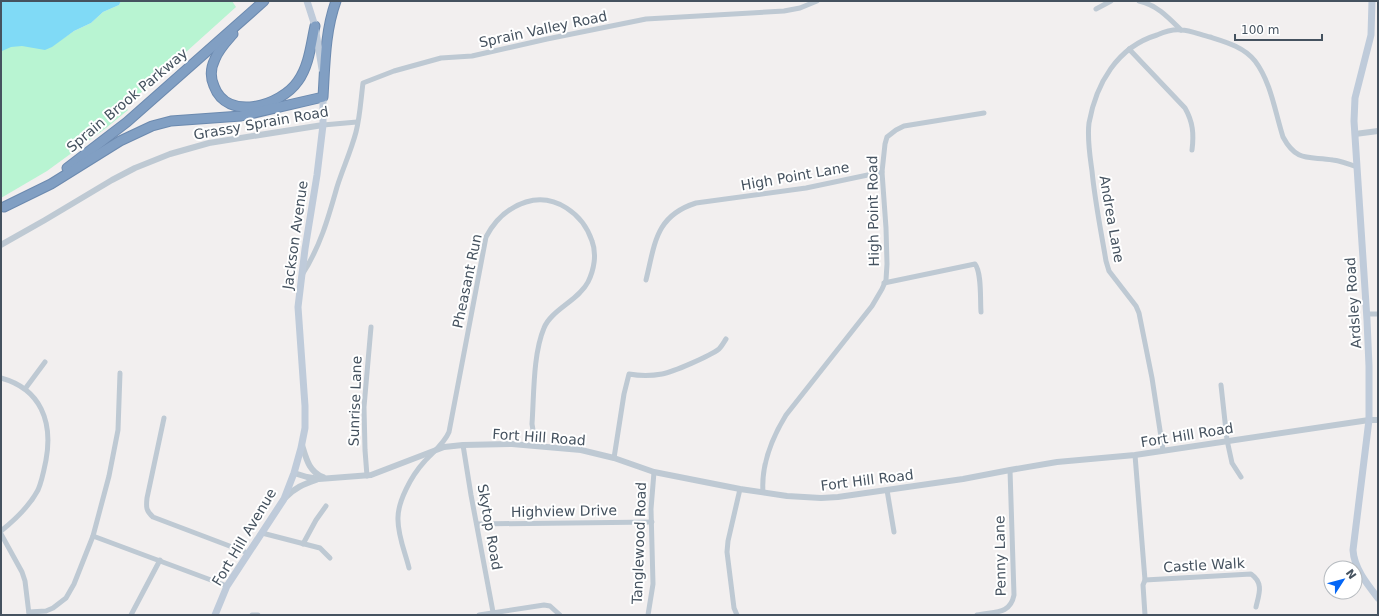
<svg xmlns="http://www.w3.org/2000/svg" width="1379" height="616" viewBox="0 0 1379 616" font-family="'DejaVu Sans',sans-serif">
<rect width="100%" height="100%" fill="#f2efef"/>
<path fill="#b8f4d2" d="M121,1H232L236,7L125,107L128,110L106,128L47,171L1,198V40L44,43L49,48L74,31L91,23L103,12L119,5Z"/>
<path fill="#80daf6" d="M1,1H121L119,5L103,12L91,23L74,31L52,47L45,50L22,46L11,47L2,51H1Z"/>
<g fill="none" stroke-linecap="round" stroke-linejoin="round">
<defs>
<g id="motorway">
<path d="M233,34C226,42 219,49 215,59C211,67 210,77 214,86C227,122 281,106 298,81C309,66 311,44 315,26"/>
<path d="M67,168L127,122L264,1"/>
<path d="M4,207L51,184L120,141L152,126L171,121L241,116L323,97C325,65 325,31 336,1"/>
</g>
</defs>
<use href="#motorway" stroke="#6c8aaf" stroke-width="11"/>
<g stroke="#bec9d3" stroke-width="5">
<path d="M1139,1C1157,5 1168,17 1181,30"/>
<path d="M1096,9L1111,1"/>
<path d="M1129,49L1185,108C1193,122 1194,134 1192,150"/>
<path d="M323,125L357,122"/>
<path d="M302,275C320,247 328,219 337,187C343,168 351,151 356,132C360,117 361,98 363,83L394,71L441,58L472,56L547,39L646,19L784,11L800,8L817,1"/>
<path d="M646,280C655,244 655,216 696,203L806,188L882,172"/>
<path d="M884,283L975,264C982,273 980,300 981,312"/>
<path d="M1367,314H1378"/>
<path d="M1,378C41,389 53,422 46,460C44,470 42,481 38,490C29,507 16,519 1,531"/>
<path d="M1221,385L1227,440L1232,463L1241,477"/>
<path d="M25,389L45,362"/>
<path d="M164,418L147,498C146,507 146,511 153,517L248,553"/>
<path d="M463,445L471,495L493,612"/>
<path d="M1163,450L1152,378L1139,313L1136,306L1109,271L1106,261C1101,231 1095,202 1092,171C1090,156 1087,139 1089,123C1096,84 1117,47 1157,35C1164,32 1173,29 1181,30C1190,30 1201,35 1210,37C1226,42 1244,47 1255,61C1271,82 1275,112 1283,137C1297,163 1309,156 1333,160C1341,161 1349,164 1357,167"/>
<path d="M1135,455L1145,580L1143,585L1145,615"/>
<path d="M614,458L624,394L629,374C640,376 651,376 662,374C673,372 710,356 719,349C722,346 724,342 726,339"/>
<path d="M367,476L365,450L364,407L371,327"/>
<path d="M887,490L894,532"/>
<path d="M763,492C761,465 772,438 786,415L872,306L882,289L886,280L887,264L886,228L882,172L885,144L887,137L896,130L904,126L984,113"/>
<path d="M477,524L652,522"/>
<path d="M262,533L320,548L330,558"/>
<path d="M1,534L22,572L25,581L29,614"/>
<path d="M93,536L227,586"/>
<path d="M303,544L316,520L326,506"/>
<path d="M409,568C405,552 398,536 398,520C397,502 412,475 424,462C433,452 444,444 449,432L486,237C495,220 507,208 526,202C555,193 583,214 592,241C597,254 594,270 588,282C579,300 551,310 544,328C533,354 534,395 532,424L534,436L537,446"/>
<path d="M1145,580L1251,574C1264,583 1259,594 1256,607"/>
<path d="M29,612L46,611L53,608L66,598L74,584L93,536L109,476L118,430L120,373"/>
<path d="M131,615L160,560"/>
<path d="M252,615H258"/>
<path d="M479,615L544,605L550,606L560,615"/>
<path d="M648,615L653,584L651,509L654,472"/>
<path d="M737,615L734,608L727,552L728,541L740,489"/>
<path d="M977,615C992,611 1010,616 1014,595L1010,470"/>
</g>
<g stroke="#bec9d3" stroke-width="6">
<path d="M1355,134L1378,131"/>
<path d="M1,245L45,220L112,180L135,168L170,154L209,143L323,125"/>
<path d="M302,445C306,458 309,472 323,477"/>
<path d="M294,473L307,477L319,479L371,475L444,447L463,445L512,444L581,450L614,458L654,472L740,489L787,496L821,498L838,497L963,479L1010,470L1057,462L1135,455L1369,420H1378"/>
<path d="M285,498C294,488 304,484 316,480"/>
</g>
<g stroke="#bfcbda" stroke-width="7">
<path d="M307,1L315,26L322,69"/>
<path d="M1372,1L1371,35L1355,98L1354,121L1367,320L1369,366V420L1353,550C1354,568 1367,584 1378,598"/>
<path d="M215,615L227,586L284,499L294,473L301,448L305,428V406L298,307L305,249L317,175L323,125V93"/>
</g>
<use href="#motorway" stroke="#819fc3" stroke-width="9"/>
</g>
<g text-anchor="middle" stroke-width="4" stroke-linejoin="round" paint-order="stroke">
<g font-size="14" fill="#45525f" stroke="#fff">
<text transform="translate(543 29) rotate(-12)" y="5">Sprain Valley Road</text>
<text transform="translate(127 100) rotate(-40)" y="5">Sprain Brook Parkway</text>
<text transform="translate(261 123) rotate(-10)" y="5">Grassy Sprain Road</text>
<text transform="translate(795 176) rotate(-10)" y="5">High Point Lane</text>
<text transform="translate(873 211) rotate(-91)" y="5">High Point Road</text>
<text transform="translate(1112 219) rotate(80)" y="5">Andrea Lane</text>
<text transform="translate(295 235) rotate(-82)" y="5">Jackson Avenue</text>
<text transform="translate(467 281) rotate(-78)" y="5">Pheasant Run</text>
<text transform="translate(1353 303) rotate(-94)" y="5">Ardsley Road</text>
<text transform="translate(355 401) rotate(-88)" y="5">Sunrise Lane</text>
<text transform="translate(1187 435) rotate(-9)" y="5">Fort Hill Road</text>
<text transform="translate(539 437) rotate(4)" y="5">Fort Hill Road</text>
<text transform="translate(867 480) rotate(-7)" y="5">Fort Hill Road</text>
<text transform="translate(564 511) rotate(-1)" y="5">Highview Drive</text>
<text transform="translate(490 527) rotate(80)" y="5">Skytop Road</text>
<text transform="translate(244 537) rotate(-59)" y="5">Fort Hill Avenue</text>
<text transform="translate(639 543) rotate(-88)" y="5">Tanglewood Road</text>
<text transform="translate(1000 556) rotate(-91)" y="5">Penny Lane</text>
<text transform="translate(1204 565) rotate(-3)" y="5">Castle Walk</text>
</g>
</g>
<rect width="1379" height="616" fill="none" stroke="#45525f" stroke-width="4"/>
<g transform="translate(1343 580) rotate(54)"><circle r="19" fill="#ffffff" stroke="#b5babf"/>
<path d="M0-3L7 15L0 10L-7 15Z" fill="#0466f6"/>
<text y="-6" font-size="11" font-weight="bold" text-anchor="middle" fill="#45525f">N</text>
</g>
<path d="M1235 34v6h87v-6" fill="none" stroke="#45525f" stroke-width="2"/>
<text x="1241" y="34" font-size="12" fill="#45525f" stroke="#ffffff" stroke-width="3" paint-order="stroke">100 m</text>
</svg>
